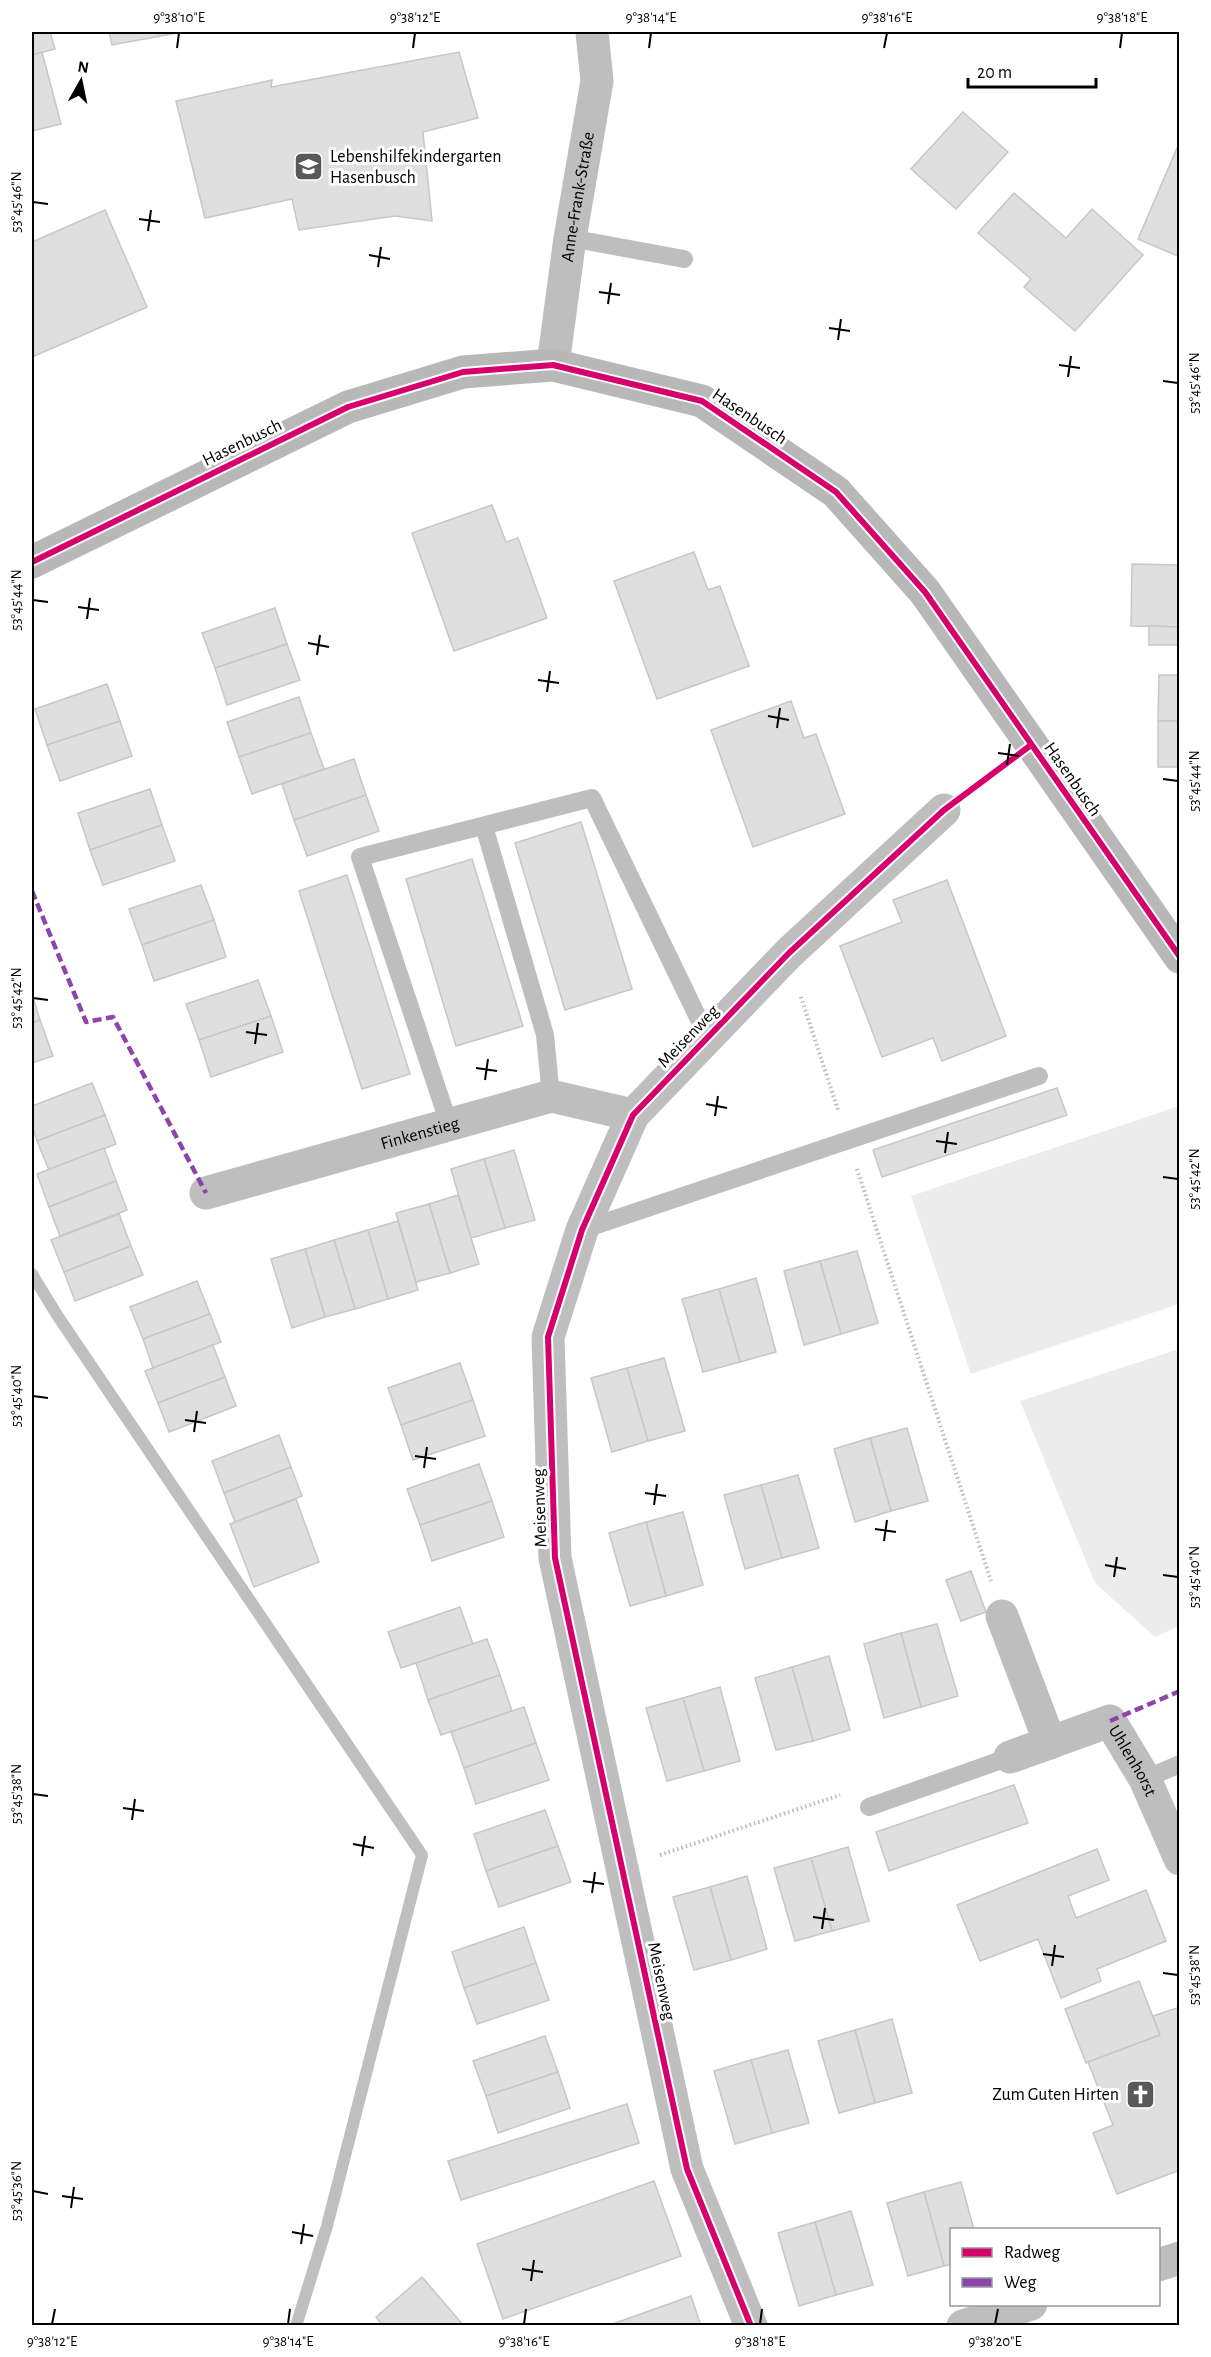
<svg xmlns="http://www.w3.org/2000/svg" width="1211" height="2357" viewBox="0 0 1211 2357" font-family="'Alegreya Sans',sans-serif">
<rect width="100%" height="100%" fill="#fff"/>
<g fill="#ececec">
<path d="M1179,1106V1304L971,1374L911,1196Z"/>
<path d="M1179,1349V1626L1155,1637L1095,1583L1020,1401Z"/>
</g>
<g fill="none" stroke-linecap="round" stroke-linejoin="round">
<path stroke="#bfbfbf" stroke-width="12" d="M32,1274L57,1315L422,1855L327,2226L296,2326"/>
</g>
<g fill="#dfdfdf" stroke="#c7c7c7" stroke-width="1.5">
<path d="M32,32H50L55,49L32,55Z"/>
<path d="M109,32H183L112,45Z"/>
<path d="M42,52L61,124L32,131V55Z"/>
<path d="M459,52L478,118L423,132L432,221L395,216L299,230L292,199L205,218L176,101L272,80L271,87Z"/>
<path d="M963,112L1008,152L956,209L911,169Z"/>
<path d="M1177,148L1180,149V257L1138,239Z"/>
<path d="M1014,193L1066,238L1092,209L1143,255L1075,331L1024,287L1031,279L978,233Z"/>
<path d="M105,210L147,307L32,357V242Z"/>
<path d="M492,505L506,542L518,538L547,618L454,651L412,533Z"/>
<path d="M694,552L708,590L720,586L749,666L657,699L614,581Z"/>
<path d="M1132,564L1180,565V627L1131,626Z"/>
<path d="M275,608L287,644L215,668L202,633Z"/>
<path d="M1149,626L1180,627V645H1149Z"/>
<path d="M287,644L300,680L227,705L215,668Z"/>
<path d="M1159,675H1180V721H1158Z"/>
<path d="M107,684L120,721L47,745L35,709Z"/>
<path d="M299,697L311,733L239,757L227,722Z"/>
<path d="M791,701L804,738L816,734L845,814L753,847L711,730Z"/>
<path d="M120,721L132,756L60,781L47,745Z"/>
<rect x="1158" y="721" width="22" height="46"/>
<path d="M311,733L324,769L252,794L239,757Z"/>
<path d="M354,759L366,795L294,820L282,784Z"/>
<path d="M150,789L162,825L90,850L78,813Z"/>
<path d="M366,795L379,831L307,856L294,820Z"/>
<path d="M581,822L632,989L565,1010L515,843Z"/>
<path d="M162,825L175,861L103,885L90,850Z"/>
<path d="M472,859L523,1026L456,1046L406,879Z"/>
<path d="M347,875L410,1074L362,1089L299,891Z"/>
<path d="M947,880L1006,1036L942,1061L933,1038L882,1057L840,946L902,922L893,900Z"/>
<path d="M201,885L214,920L142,945L129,909Z"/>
<path d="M214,920L226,957L154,981L142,945Z"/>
<path d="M258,980L271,1016L199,1040L186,1004Z"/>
<path d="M32,994L40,1020L32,1023Z"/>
<path d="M271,1016L283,1052L211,1077L199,1040Z"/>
<path d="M40,1020L53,1056L32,1063V1023Z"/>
<path d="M92,1083L105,1115L37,1141L32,1125V1106Z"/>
<path d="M1057,1088L1067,1115L882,1177L873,1150Z"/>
<path d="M105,1115L116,1144L49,1170L37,1141Z"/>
<path d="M104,1148L116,1181L49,1207L37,1174Z"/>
<path d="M514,1150L535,1220L505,1228L484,1159Z"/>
<path d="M484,1159L505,1228L471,1238L451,1169Z"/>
<path d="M116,1181L127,1210L60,1236L49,1207Z"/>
<path d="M458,1195L479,1264L450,1273L429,1204Z"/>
<path d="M429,1204L450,1273L416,1282L396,1213Z"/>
<path d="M119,1214L131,1246L64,1272L51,1240Z"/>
<path d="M398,1221L418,1290L388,1299L368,1230Z"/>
<path d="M368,1230L388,1299L355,1309L334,1240Z"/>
<path d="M334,1240L355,1309L325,1317L305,1249Z"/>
<path d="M131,1246L143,1275L75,1301L64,1272Z"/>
<path d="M305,1249L325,1317L292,1328L271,1259Z"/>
<path d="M857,1251L878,1323L841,1334L820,1261Z"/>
<path d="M820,1261L841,1334L804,1345L784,1271Z"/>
<path d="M756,1278L776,1352L740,1362L719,1289Z"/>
<path d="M197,1281L210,1314L143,1339L130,1307Z"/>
<path d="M719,1289L740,1362L703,1372L682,1299Z"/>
<path d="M210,1314L221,1342L153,1368L143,1339Z"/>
<path d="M213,1345L225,1377L158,1403L145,1371Z"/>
<path d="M664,1358L685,1431L648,1441L627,1368Z"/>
<path d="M460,1363L473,1400L401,1425L388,1388Z"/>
<path d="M627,1368L648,1441L612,1452L591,1378Z"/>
<path d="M225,1377L236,1406L169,1432L158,1403Z"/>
<path d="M473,1400L485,1436L413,1460L401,1425Z"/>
<path d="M907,1428L928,1501L891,1511L870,1438Z"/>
<path d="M279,1435L291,1467L224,1493L212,1461Z"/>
<path d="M870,1438L891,1511L855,1522L834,1449Z"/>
<path d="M479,1464L492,1501L420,1525L407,1489Z"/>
<path d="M291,1467L302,1496L235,1522L224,1493Z"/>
<path d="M798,1475L819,1548L782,1558L761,1485Z"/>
<path d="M761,1485L782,1558L745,1569L724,1495Z"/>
<path d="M296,1499L319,1562L254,1587L230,1524Z"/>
<path d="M492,1501L504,1537L432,1561L420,1525Z"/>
<path d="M683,1512L703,1585L666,1596L646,1522Z"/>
<path d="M646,1522L666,1596L630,1606L609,1533Z"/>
<path d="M971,1571L986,1612L961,1621L946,1580Z"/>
<path d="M460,1607L473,1644L401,1668L388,1632Z"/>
<path d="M937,1624L958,1696L921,1707L901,1633Z"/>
<path d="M901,1633L921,1707L884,1718L864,1644Z"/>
<path d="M487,1639L500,1675L428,1700L416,1663Z"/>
<path d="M829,1656L850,1730L813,1741L792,1667Z"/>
<path d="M792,1667L813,1741L776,1750L755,1678Z"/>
<path d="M500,1675L512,1711L441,1735L428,1700Z"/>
<path d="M720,1687L740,1761L704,1771L683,1698Z"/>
<path d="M683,1698L704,1771L667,1781L646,1708Z"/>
<path d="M524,1707L536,1743L464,1768L451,1732Z"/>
<path d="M536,1743L549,1780L476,1804L464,1768Z"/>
<path d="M1014,1785L1028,1823L889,1871L876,1832Z"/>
<path d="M545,1810L558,1846L486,1871L474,1834Z"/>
<path d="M558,1846L571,1882L499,1907L486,1871Z"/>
<path d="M848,1847L869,1921L832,1931L811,1858Z"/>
<path d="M1097,1849L1109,1880L1068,1896L1076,1918L1146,1890L1166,1941L1097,1969L1101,1981L1061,1998L1038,1939L980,1961L957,1905Z"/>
<path d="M811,1858L832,1931L795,1941L774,1868Z"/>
<path d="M747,1876L767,1949L731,1960L710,1887Z"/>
<path d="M710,1887L731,1960L694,1970L673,1897Z"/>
<path d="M524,1927L536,1963L464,1988L452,1952Z"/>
<path d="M536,1963L549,2000L477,2024L464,1988Z"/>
<path d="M1139,1981L1160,2035L1086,2063L1065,2009Z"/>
<path d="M1180,2007V2170L1117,2194L1093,2133L1113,2125L1088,2062L1160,2035L1153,2016Z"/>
<path d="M892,2019L912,2093L875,2103L855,2030Z"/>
<path d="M855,2030L875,2103L839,2113L818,2041Z"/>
<path d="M545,2036L558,2072L486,2096L473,2061Z"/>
<path d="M788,2050L809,2123L772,2133L751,2060Z"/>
<path d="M751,2060L772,2133L735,2144L714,2071Z"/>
<path d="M558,2072L570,2108L498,2133L486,2096Z"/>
<path d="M627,2104L639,2143L461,2200L448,2161Z"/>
<path d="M654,2181L681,2256L503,2319L477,2244Z"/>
<path d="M961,2182L974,2230H952V2264L944,2266L924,2192Z"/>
<path d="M924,2192L944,2266L908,2276L887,2203Z"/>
<path d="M851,2211L873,2285L836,2295L815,2222Z"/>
<path d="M815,2222L836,2295L799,2306L778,2233Z"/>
<path d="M422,2277L464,2326H383L376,2317Z"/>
<path d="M691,2296L701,2326H607Z"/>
</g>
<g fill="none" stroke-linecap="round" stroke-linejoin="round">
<g stroke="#b9b9b9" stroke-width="4" stroke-dasharray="1.5 3" stroke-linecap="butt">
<path d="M801,997L838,1110"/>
<path d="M857,1169L991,1581"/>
<path d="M660,1855L840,1795"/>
</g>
<g stroke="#bebebe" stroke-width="18">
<path d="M570,238L684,259"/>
<path d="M484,826L545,1035L551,1096"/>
<path d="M449,1124L360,857L592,798L707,1036"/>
<path d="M582,1230L1039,1076"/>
<path d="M1145,1779L1180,1764"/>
<path d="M869,1807L1010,1757"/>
</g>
<g stroke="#bebebe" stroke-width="33">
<path id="s1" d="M553,365L570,238L597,81L592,32"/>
<path id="s2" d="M206,1193L551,1096L633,1115"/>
<path d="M1002,1616L1050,1743"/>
<path id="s3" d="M1010,1757L1110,1721L1145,1779L1180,1859"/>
<path d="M1158,2265L1180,2258"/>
<path d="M751,2326L687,2169L555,1558L548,1337L582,1230L633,1115L789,953L944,810"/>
<path d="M963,2326L1031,2304"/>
</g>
<path stroke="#b8b8b8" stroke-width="33" d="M32,562L348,407L463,372L553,365L702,401L836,492L925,592L1180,957"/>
<g stroke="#8e44ad" stroke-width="4.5" stroke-dasharray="9 4.5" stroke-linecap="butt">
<path d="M32,891L86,1022L113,1017L206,1193"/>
<path d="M1110,1721L1180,1691"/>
</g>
<defs>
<g id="cycleway">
<path d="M32,562L348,407L463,372L553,365L702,401L836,492L925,592L1180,957"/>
<path d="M751,2326L687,2169L555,1558L548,1337L582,1230L633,1115L789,953L944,810L1031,745"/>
</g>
</defs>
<use href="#cycleway" stroke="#fff" stroke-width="10"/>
<use href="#cycleway" stroke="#d6006c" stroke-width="6"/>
</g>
<path fill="none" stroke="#000" stroke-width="2" d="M177,48L179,33M413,48L415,33M649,48L651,33M884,48L887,33M1120,48L1122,33M33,202L48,204M139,219L160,222M148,231L151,210M369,255L390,259M378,267L381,247M599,292L620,295M608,304L611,283M829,328L850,331M838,340L841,319M1059,365L1080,368M1068,377L1071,356M1163,381L1178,383M33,600L48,602M78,607L99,610M87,619L90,598M308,643L329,647M317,655L320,635M538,680L559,683M547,692L550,671M768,716L789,720M777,728L780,708M998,753L1019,756M1007,765L1010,744M1163,779L1178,781M33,998L48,1000M246,1032L267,1035M255,1044L258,1023M476,1068L497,1071M485,1080L488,1059M706,1104L727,1108M715,1116L718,1096M936,1141L957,1144M945,1153L948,1132M1163,1177L1178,1179M33,1396L48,1398M185,1420L206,1423M194,1432L197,1411M415,1456L436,1459M424,1468L427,1447M645,1493L666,1496M654,1505L657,1484M875,1529L896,1532M884,1541L887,1520M1105,1565L1126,1569M1163,1575L1178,1577M1114,1577L1117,1557M33,1794L48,1796M123,1808L144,1811M132,1820L135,1799M353,1844L374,1848M362,1856L365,1836M583,1881L604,1884M592,1893L595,1872M813,1917L834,1920M822,1929L825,1908M1043,1954L1064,1957M1052,1966L1055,1945M1163,1973L1178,1975M33,2191L48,2194M62,2196L83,2199M71,2208L74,2187M292,2232L313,2236M301,2244L304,2224M522,2269L543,2272M531,2281L534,2260M52,2324L55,2309M288,2324L290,2309M524,2324L526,2309M760,2324L762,2309M995,2324L998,2309"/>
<defs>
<symbol id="school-square" viewBox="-11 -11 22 22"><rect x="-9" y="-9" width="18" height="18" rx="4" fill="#595959" stroke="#fff"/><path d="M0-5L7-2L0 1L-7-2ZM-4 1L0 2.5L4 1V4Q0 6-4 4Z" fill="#fff"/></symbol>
<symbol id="church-square" viewBox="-11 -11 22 22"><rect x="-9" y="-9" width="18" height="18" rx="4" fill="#595959" stroke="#fff"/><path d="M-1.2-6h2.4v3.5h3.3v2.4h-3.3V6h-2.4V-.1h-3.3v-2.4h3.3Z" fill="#fff"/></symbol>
</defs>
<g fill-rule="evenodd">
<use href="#school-square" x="292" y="150" width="33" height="33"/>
<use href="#church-square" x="1124" y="2078" width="33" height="33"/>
</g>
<g text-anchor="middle" stroke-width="6" stroke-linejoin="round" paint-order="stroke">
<g font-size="18" fill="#000" stroke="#fff" text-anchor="start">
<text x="330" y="162">Lebenshilfekindergarten<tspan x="330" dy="21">Hasenbusch</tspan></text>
<text x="1119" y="2100" text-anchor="end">Zum Guten Hirten</text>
</g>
<g font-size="18" fill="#000" stroke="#fff">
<text dy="6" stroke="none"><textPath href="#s1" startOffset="170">Anne-Frank-Straße</textPath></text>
<text transform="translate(750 416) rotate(34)" y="6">Hasenbusch</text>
<text transform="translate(242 442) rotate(-26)" y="6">Hasenbusch</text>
<text transform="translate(1073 779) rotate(55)" y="6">Hasenbusch</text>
<text transform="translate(688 1036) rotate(-46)" y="6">Meisenweg</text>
<text dy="6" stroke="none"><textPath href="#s2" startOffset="222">Finkenstieg</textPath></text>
<text transform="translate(539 1508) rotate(-92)" y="6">Meisenweg</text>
<text dy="6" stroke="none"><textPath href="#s3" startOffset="152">Uhlenhorst</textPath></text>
<text transform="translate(662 1981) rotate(78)" y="6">Meisenweg</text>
</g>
</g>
<rect width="1211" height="2357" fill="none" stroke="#ffffff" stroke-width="66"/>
<rect x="950" y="2228" width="210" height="78" fill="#ffffff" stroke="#999999" stroke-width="1.5"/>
<rect x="962" y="2248" width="30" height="9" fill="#d6006c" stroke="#999999" stroke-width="1.5"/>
<text x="1004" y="2258" font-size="18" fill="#000000">Radweg</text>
<rect x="962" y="2278" width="30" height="9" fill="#8e44ad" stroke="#999999" stroke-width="1.5"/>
<text x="1004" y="2288" font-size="18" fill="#000000">Weg</text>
<g transform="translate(81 81) rotate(9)" stroke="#ffffff" stroke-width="4.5" paint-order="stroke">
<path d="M0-4.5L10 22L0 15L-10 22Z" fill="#000000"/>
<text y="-9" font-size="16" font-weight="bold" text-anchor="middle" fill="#000000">N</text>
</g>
<path d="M968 78v9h128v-9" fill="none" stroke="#000000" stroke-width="3"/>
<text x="977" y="78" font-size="18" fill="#000000" stroke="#ffffff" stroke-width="4.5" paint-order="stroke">20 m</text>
<rect x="33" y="33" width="1145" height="2291" fill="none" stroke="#000" stroke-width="2"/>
<g font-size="15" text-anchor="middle" fill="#000">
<text x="179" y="22">9°38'10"E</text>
<text x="415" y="22">9°38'12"E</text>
<text x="651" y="22">9°38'14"E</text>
<text x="887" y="22">9°38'16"E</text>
<text x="1122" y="22">9°38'18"E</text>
<text transform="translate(16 202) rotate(-90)" y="5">53°45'46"N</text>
<text transform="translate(1194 383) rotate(-90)" y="5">53°45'46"N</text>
<text transform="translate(16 600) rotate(-90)" y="5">53°45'44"N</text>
<text transform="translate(1194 781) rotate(-90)" y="5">53°45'44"N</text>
<text transform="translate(16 998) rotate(-90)" y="5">53°45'42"N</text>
<text transform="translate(1194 1179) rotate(-90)" y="5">53°45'42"N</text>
<text transform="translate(16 1396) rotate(-90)" y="5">53°45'40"N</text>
<text transform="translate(1194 1577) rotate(-90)" y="5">53°45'40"N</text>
<text transform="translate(16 1794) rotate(-90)" y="5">53°45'38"N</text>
<text transform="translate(1194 1975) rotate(-90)" y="5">53°45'38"N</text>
<text transform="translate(16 2191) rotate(-90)" y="5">53°45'36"N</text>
<text x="52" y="2346">9°38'12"E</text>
<text x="288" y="2346">9°38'14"E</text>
<text x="524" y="2346">9°38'16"E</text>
<text x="760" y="2346">9°38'18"E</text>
<text x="995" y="2346">9°38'20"E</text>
</g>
</svg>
